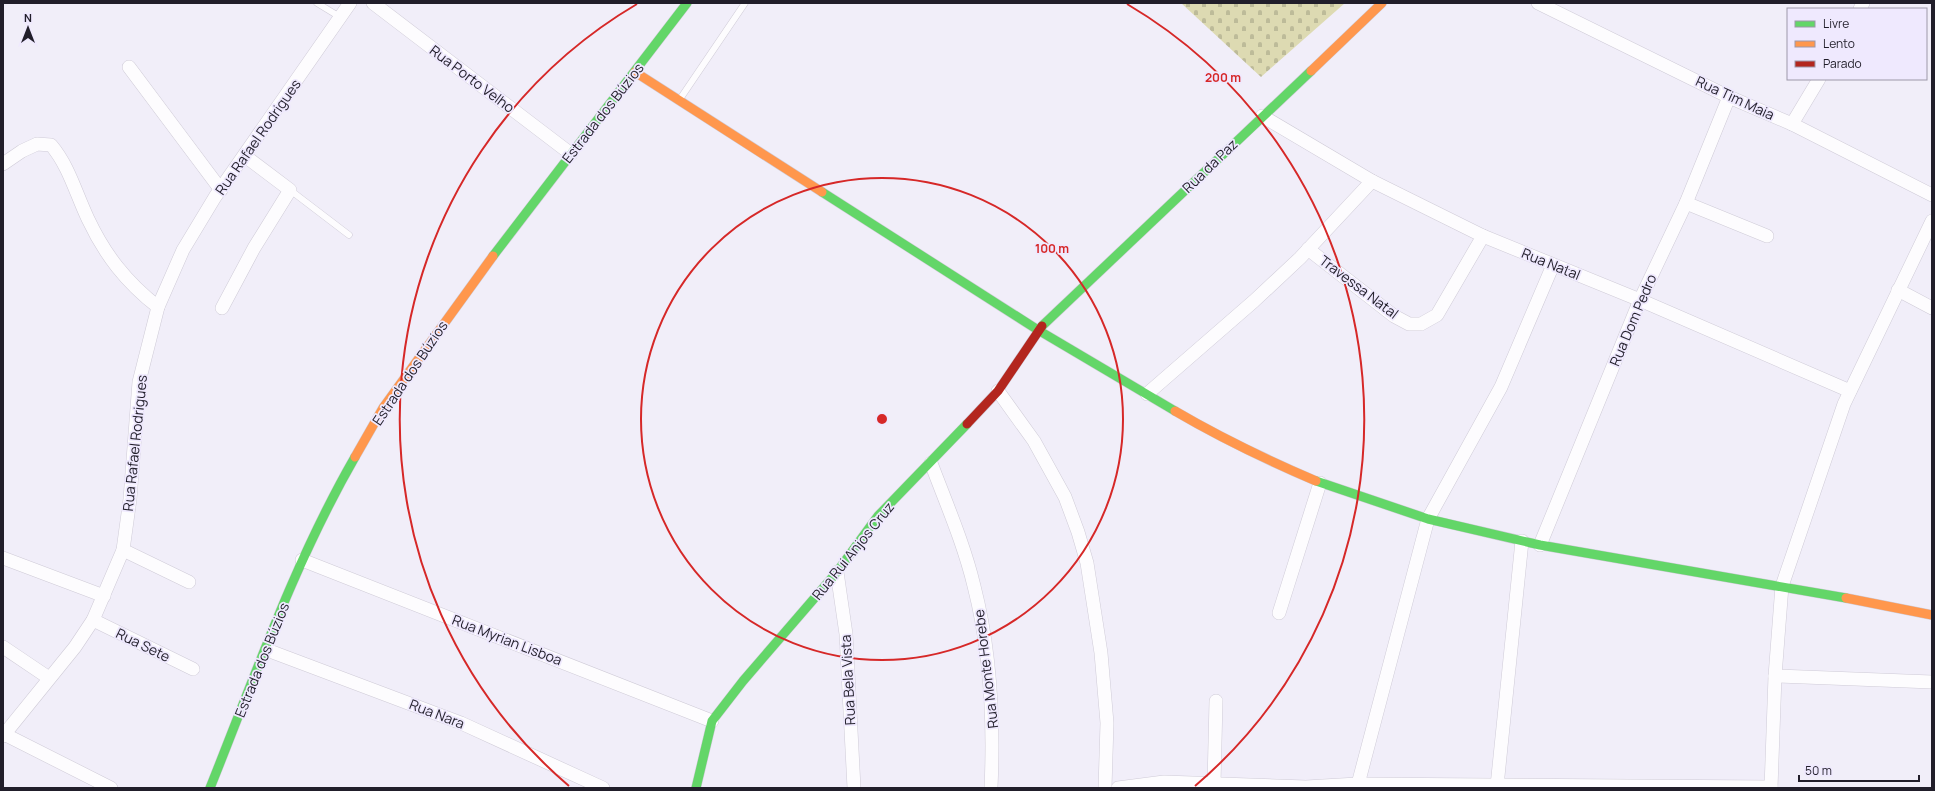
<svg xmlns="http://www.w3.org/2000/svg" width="1935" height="791" viewBox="0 0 1935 791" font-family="Manrope,sans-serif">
<defs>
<pattern id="cemetery-stones" width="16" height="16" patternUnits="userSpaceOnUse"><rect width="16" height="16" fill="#dddab2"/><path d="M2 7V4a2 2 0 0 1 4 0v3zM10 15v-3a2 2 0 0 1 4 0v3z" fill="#bdbb99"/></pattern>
</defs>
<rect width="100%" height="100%" fill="#f1eef9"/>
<path fill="url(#cemetery-stones)" d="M1181,3H1345L1261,77Z"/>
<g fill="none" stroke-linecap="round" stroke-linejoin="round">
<defs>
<g id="lane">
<path d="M317,3L340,17"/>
<path d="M680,99L745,3"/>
<path d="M290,190L349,235"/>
</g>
<g id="street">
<path d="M373,3L571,154"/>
<path d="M1538,3L1729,97L1792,124L1932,195"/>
<path d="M1860,9L1863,3"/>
<path d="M129,67L221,190"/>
<path d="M1262,116L1372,181L1483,236L1640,300L1850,391"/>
<path d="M1792,124L1819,79"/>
<path d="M3,164L22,151L37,144L51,145C69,166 76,194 88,219C105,255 126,282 158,307"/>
<path d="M1686,203L1767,236"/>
<path d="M1308,249L1394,316L1409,324H1421L1437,315L1483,236"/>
<path d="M1898,290L1932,308"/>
<path d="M222,308L254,248L290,190L245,156"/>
<path d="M998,391L1034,441L1065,497L1078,532L1087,563L1101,653L1107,723L1105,788"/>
<path d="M1147,394L1254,301L1300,258L1372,181"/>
<path d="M931,463C946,503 964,544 974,586C991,652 994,721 991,788"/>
<path d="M1540,545L1640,300L1686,203L1729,97"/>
<path d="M123,550L189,582"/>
<path d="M3,558L104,596"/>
<path d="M302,560L712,721"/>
<path d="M837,572L846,634L854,788"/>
<path d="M1279,613L1320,483"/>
<path d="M93,620L193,669"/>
<path d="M3,647L49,678"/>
<path d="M267,650L461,723L603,788"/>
<path d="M1775,676L1932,682"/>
<path d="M4,734L111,788"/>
<path d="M3,736L75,647L93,620L123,550L130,499L139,382L158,307L183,250L215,197L350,3"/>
<path d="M1214,784L1216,701"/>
<path d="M1497,786L1522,541"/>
<path d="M1118,788L1164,782L1306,787L1357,784L1771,787"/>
<path d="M1357,788L1428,519L1501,387L1553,265"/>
<path d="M1771,788L1775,676L1782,586L1844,404L1932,221"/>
</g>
<g id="fast">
<path d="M822,192L1038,330L1175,411"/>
<path d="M493,256L687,3"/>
<path d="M1042,326L1311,71"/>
<path d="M1316,481L1428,519L1540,545L1846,598"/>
<path d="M210,788C255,676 295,561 355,457"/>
<path d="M696,788L712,721L743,681L837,572L878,516L967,424"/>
</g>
<g id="slow">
<path d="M1311,71L1382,3"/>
<path d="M635,72L822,192"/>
<path d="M1175,411C1221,438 1267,460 1316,481"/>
<path d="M355,457L383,408L493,256"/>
<path d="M1846,598L1932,615"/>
</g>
<path id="jam" d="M967,424L998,391L1042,326"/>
</defs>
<use href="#lane" stroke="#cfcbd7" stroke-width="7"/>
<use href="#street" stroke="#cfcbd7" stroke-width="14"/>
<use href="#fast" stroke="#cfcbd7" stroke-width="10"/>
<use href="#slow" stroke="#cfcbd7" stroke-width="10"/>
<use href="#jam" stroke="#cfcbd7" stroke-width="10"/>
<use href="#lane" stroke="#fdfcfe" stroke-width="6"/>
<use href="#street" stroke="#fdfcfe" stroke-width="13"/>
<use href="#fast" stroke="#63d668" stroke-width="9"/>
<use href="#slow" stroke="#ff974d" stroke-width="9"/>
<use href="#jam" stroke="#b3261e" stroke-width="9"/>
</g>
<g fill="none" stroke="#d62828" stroke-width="2">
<circle cx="882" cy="419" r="241"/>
<path d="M569 786A482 482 0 0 1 637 4M1127 4A482 482 0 0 1 1195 786"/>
</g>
<g text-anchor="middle" stroke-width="3.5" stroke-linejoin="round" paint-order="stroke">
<g font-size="14" fill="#211e2a" stroke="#efe9fe">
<text transform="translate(472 79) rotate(37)" y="5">Rua Porto Velho</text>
<text transform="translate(1735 98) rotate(25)" y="5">Rua Tim Maia</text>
<text transform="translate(603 113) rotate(-52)" y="5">Estrada dos Búzios</text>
<text transform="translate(258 137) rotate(-55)" y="5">Rua Rafael Rodrigues</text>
<text transform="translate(1210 166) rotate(-44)" y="5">Rua da Paz</text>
<text transform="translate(1551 264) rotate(22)" y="5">Rua Natal</text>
<text transform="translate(1359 287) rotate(37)" y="5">Travessa Natal</text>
<text transform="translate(1633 320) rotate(-67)" y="5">Rua Dom Pedro</text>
<text transform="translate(410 373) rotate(-56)" y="5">Estrada dos Búzios</text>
<text transform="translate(135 443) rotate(-84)" y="5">Rua Rafael Rodrigues</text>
<text transform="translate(853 551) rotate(-51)" y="5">Rua Rui Anjos Cruz</text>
<text transform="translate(507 640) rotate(21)" y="5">Rua Myrian Lisboa</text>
<text transform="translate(143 645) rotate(26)" y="5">Rua Sete</text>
<text transform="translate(262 660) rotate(-68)" y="5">Estrada dos Búzios</text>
<text transform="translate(986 669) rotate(-97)" y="5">Rua Monte Horebe</text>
<text transform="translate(848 680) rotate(-93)" y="5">Rua Bela Vista</text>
<text transform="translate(437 714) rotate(21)" y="5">Rua Nara</text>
</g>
</g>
<circle cx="882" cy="419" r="6" fill="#d62828" stroke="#efe9fe" stroke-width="2"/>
<g font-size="12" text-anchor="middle" font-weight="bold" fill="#d62828" stroke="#efe9fe" stroke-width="3.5" stroke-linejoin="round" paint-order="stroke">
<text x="1223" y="82">200 m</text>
<text x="1052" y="253">100 m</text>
</g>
<rect width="1935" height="791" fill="none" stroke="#211e2a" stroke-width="8"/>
<rect x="1787" y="8" width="140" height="72" fill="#efe9fe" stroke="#9d98a9"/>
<rect x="1795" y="21" width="20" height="6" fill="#63d668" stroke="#9d98a9"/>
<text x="1823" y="28" font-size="12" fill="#211e2a">Livre</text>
<rect x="1795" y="41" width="20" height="6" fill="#ff974d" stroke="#9d98a9"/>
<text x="1823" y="48" font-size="12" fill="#211e2a">Lento</text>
<rect x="1795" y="61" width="20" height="6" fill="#b3261e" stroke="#9d98a9"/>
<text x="1823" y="68" font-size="12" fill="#211e2a">Parado</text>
<g transform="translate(28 28)" stroke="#efe9fe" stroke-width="3" paint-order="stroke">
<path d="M0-3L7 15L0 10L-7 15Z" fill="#211e2a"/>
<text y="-6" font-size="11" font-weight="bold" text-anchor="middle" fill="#211e2a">N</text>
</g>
<path d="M1799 775v6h120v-6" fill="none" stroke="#211e2a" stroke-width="2"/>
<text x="1805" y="775" font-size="12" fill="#211e2a" stroke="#efe9fe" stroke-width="3" paint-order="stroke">50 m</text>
</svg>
